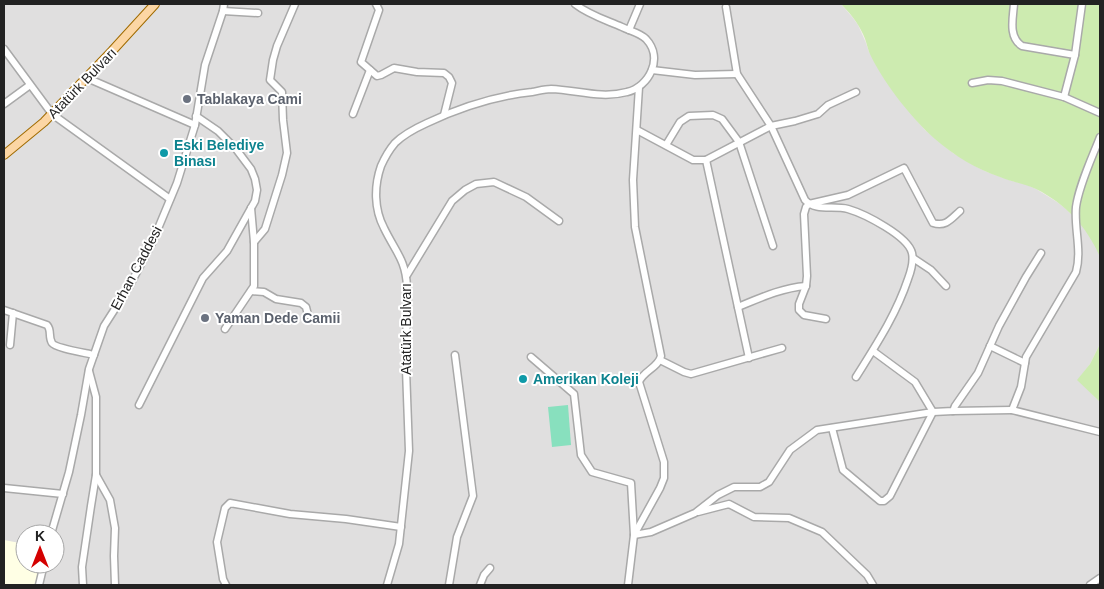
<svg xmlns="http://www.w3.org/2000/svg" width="1104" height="589" viewBox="0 0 1104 589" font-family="Arial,sans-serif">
<rect width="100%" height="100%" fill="#f2efe9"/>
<path fill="#e0dfdf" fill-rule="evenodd" d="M4,4H841L853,18L858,25L866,43L869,52L917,121L925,130L953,153L975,166L987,172L1012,181L1025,184L1036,189L1057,202L1066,209L1082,225L1089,234L1099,253L1100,257V344L1090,364L1078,380L1100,402V585H4ZM25,534H55V564H25Z"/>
<path fill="#ffffe5" d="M4,540L25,544V564H40L35,585H4Z"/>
<g fill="#cdebb0">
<path d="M841,4H1100V257C1087,227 1066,204 1036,189C1025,184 1012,182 1000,177C976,169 955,156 935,139C912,119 882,81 869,52C867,46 866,40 863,34C858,23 850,13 841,4Z"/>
<path d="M1100,344V402L1077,380L1090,364Z"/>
</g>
<path fill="#88e0be" d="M568,405L571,445L552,447L548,407Z"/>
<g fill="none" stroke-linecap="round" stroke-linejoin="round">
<defs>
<g id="minor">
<path d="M376,4L379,10L361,62L377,76L381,75L394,68L417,72L444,73L449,77L452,83L444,115"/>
<path d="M1014,4C1013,18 1008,37 1022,46L1075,55"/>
<path d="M726,7L737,74L771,126L805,200C816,212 833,205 848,209C865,214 908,236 912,253C914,262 911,271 908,279C896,315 876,345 856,377"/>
<path d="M223,11L258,13"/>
<path d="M629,30L640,4"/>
<path d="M4,49L52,114L170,199"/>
<path d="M652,70L695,75L737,74"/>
<path d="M87,78L195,125"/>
<path d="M972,83L988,80L1002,81L1064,97L1100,113"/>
<path d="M1064,97L1075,55L1082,4"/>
<path d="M4,104L30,85"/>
<path d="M353,114L370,70"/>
<path d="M637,130L693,160H706L771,126L795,121L818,114L828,105L856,92"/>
<path d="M1100,137C1092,158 1079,185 1076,207C1074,228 1082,251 1076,272L1026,357L1021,387L1012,410L1100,432"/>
<path d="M666,145L680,122L689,116L713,115L722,119L739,142L773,246"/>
<path d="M706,160L749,358"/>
<path d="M254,242L265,229L282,175L287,153L283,120L282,92L270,80L273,60L277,46L295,4"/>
<path d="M913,258L931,270L946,286"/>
<path d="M407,275L452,201L465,190L476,184L494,182L526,197L559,221"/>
<path d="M251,291L264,292L276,299L301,303L306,307L308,315"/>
<path d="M738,307C760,298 781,288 806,286"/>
<path d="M4,310L47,325C52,330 48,337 52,343C55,348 86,353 94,355"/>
<path d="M826,319L804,315L799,310V304L806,286L807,276L804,214L806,207L809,204L848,195L904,168L933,223C946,227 951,219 960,211"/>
<path d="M225,329L254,286V242L251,208"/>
<path d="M10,345L13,313"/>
<path d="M990,346L1025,363"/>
<path d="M531,357L574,394L581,455L592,472L631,483L634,535L651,532L695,513L718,495L734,487H760L769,482L790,450L817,430L933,412L953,411L955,406L978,373L999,326L1026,277L1041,253"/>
<path d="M660,360L684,372L691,374L782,348"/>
<path d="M139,405L203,278L227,251L255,201L257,190L255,179L251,169L236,149L218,131L196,116"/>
<path d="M953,411L1012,410"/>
<path d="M832,428L843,470L880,501H884L890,496L933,412L915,382L873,351"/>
<path d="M96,475L110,500L115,528L114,556L115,585"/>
<path d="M4,488L63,494"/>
<path d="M698,512L729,504L754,517L789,518L822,532L867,575L873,585"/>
<path d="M51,534L69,472L81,415L89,369L104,326L129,287L152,243L177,183L195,125L205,65L223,11L224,4"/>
<path d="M39,585L44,564"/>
<path d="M83,585L82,567L91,506L96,475V397L89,371"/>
<path d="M226,585L223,579L217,542L225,508L230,503L290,514L346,519L401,527"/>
<path d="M387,585L399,544L409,451L406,369L407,287C406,260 395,251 384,228C374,209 374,186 381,166C385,157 389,150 395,143C404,134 416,128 427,123C461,107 495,96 532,92C538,91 545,89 551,89C577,90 601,99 627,92C649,87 664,58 646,39C640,33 630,31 622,27C606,20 589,15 575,4"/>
<path d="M449,585L457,537L473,496L455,355"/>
<path d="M480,585L484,575L490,568"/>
<path d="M628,585L634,535L660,488L664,478V462L639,382C643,371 658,368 661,356L635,227L633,180L639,87"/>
<path d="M1090,585L1100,578"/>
</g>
<path id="major" d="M4,155L44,122L112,51L155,4"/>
</defs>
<use href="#minor" stroke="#a9a9a9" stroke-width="9"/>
<use href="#major" stroke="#a06b00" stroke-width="10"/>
<use href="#minor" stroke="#fff" stroke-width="6"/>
<use href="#major" stroke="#fcd6a4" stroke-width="8"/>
</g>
<g fill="#6b7280" stroke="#fff" stroke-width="2">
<circle cx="187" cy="99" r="5"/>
<circle cx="205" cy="318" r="5"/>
</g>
<g fill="#0f9aa8" stroke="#fff" stroke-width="2">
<circle cx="164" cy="153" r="5"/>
<circle cx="523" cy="379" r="5"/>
</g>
<g text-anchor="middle" stroke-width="4" stroke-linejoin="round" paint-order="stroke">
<g font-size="14" fill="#222" stroke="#fff">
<text transform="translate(82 83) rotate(-46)" y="5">Atatürk Bulvarı</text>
<text transform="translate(136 268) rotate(-62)" y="5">Erhan Caddesi</text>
<text transform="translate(406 329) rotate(-90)" y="5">Atatürk Bulvarı</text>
</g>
<g font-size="14" font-weight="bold" fill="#5b616d" stroke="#fff" text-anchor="start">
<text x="197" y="104">Tablakaya Cami</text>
<text x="215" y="323">Yaman Dede Camii</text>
</g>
<g font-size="14" font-weight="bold" fill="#0d838f" stroke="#fff" text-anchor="start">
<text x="174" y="150">Eski Belediye<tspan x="174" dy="16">Binası</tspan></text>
<text x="533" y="384">Amerikan Koleji</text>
</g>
</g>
<rect width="1104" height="589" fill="none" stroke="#222222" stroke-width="10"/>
<g transform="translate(40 549)"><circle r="24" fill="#ffffff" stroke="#a7a7a7"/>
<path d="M0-4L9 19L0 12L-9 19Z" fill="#d40000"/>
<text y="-8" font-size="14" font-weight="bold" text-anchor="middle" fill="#222222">K</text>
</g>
</svg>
